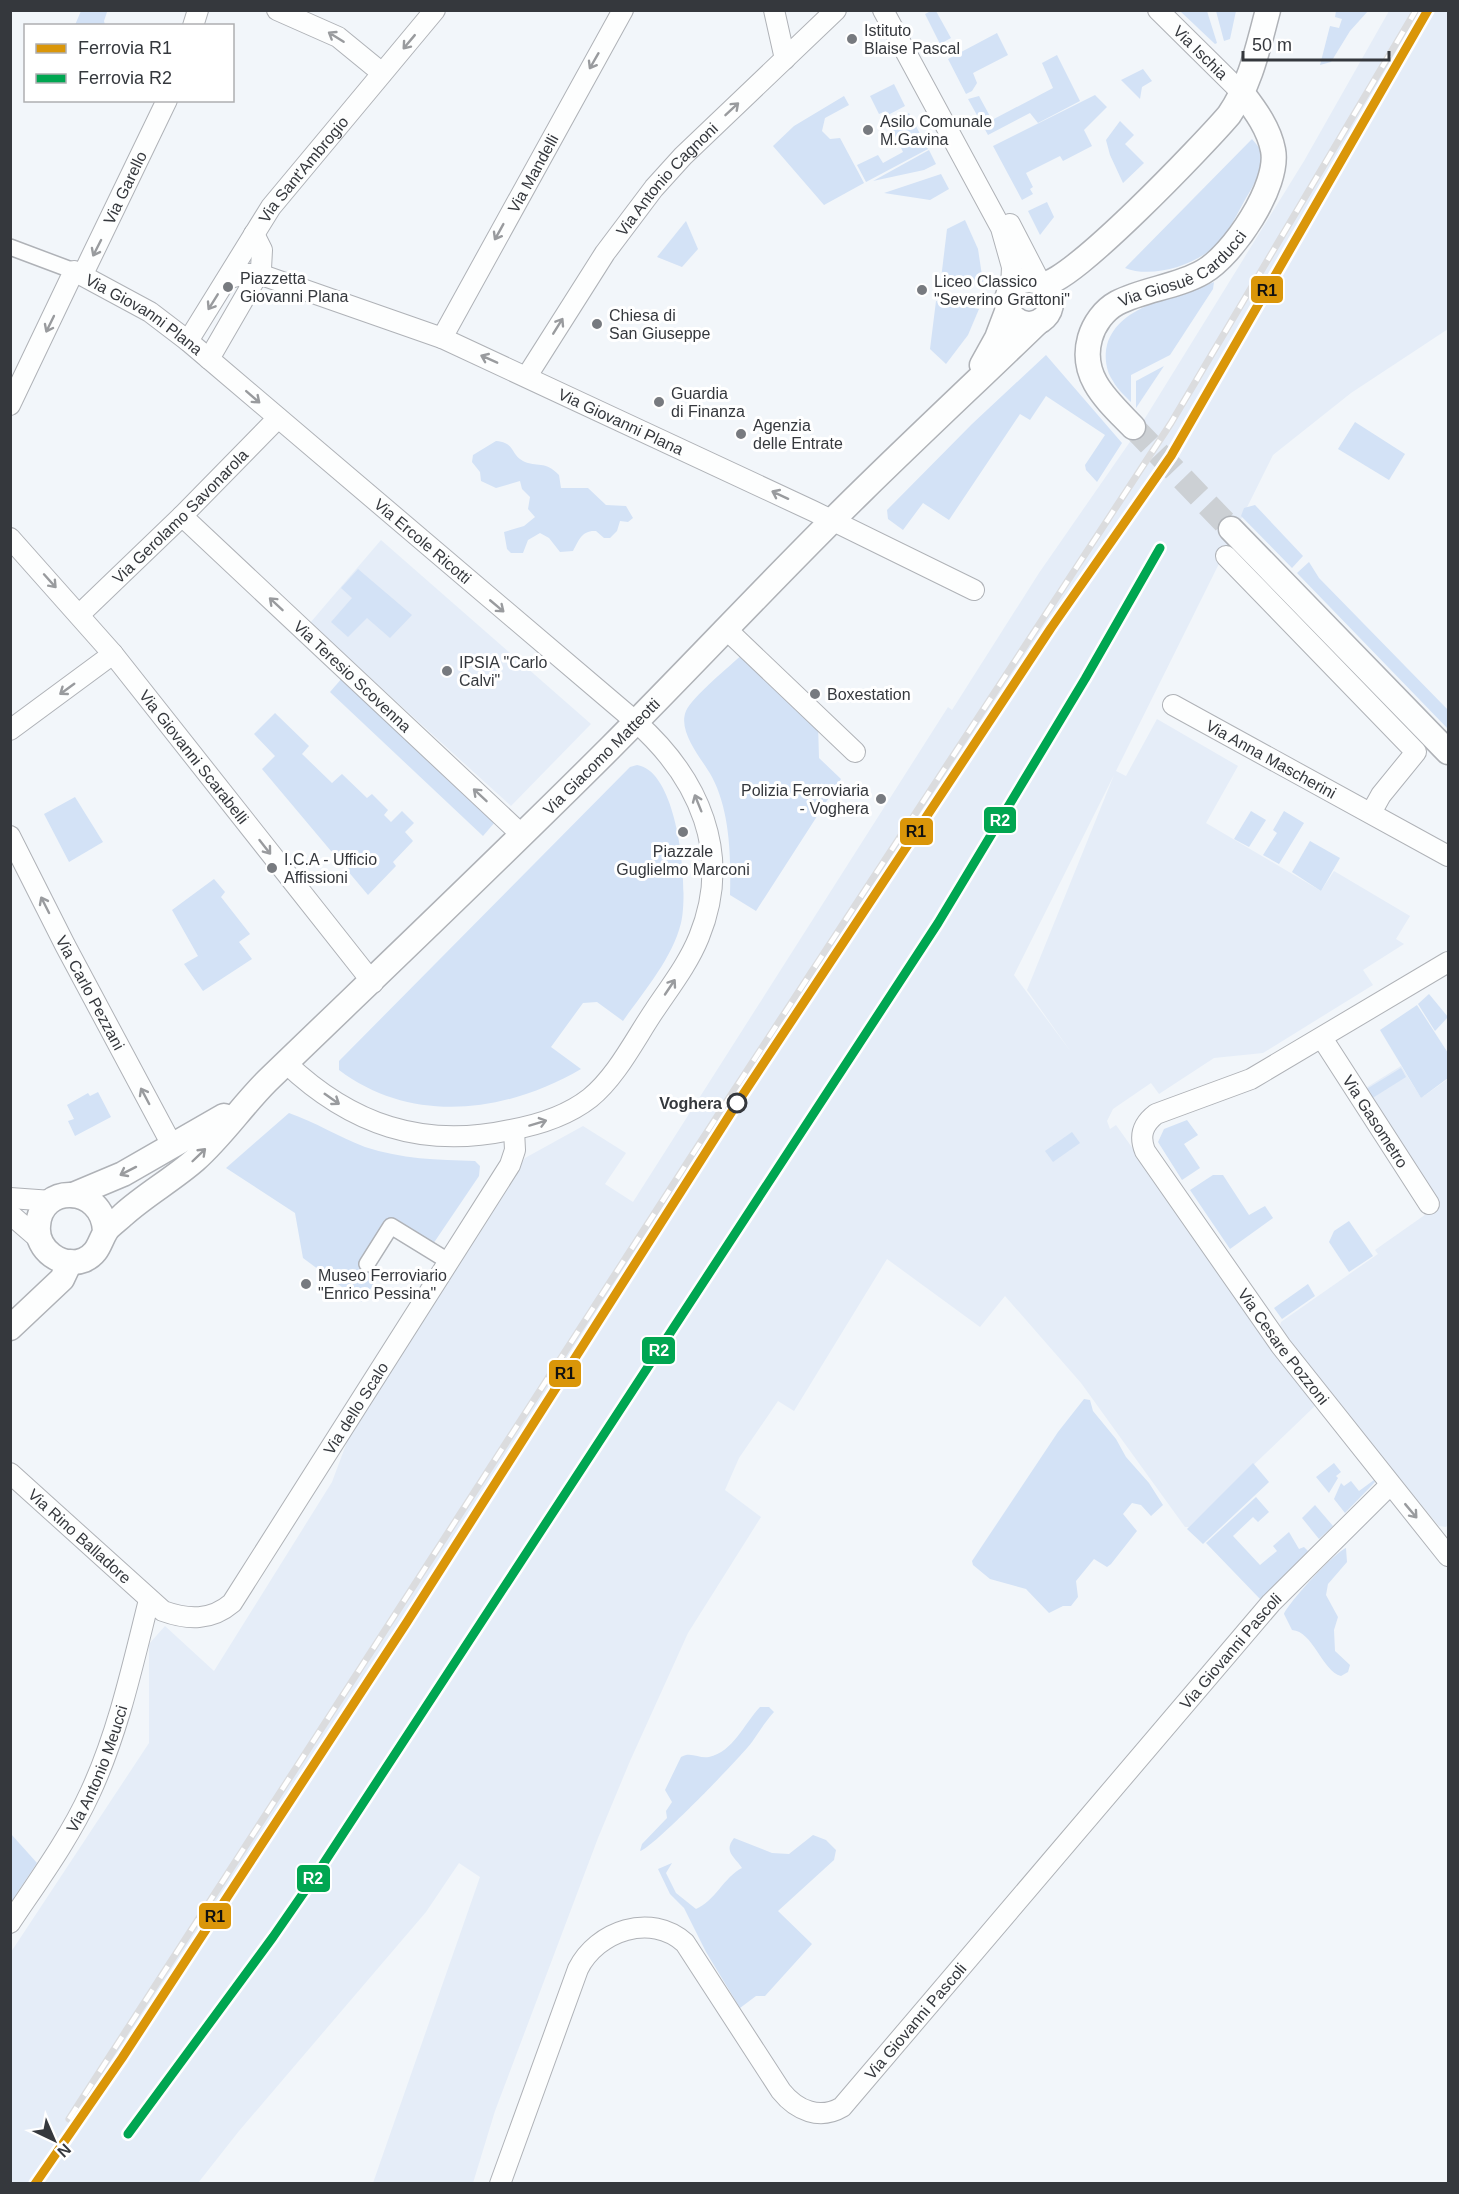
<svg xmlns="http://www.w3.org/2000/svg" width="1459" height="2194" viewBox="0 0 1459 2194" font-family="Arial,sans-serif">
<rect width="100%" height="100%" fill="#f2f6fa"/>
<g fill="#e5edf8" fill-rule="evenodd">
<path d="M1389,11H1448V329L1351,393L1273,455L1116,771L1126,776L1157,719L1238,766L1206,823L1321,891L1334,871L1410,916L1396,939L1404,944L1363,970L1373,985L1263,1053L1214,1058L1159,1094L1151,1083L1113,1109L1107,1121L1110,1129L1116,1125L1316,1405L1189,1527H1185L1081,1383L1005,1296L980,1327L887,1259L794,1411L778,1401L739,1458L725,1490L761,1517L688,1633L630,1761L598,1838L495,2111L473,2183H373L480,1877L459,1863L426,1912L239,2131L198,2183L11,2184V1952L149,1743V1644L165,1626L214,1671L332,1482L357,1415L525,1158L583,1126L626,1153L605,1184L633,1202L948,707L952,710L1039,573L1134,436L1304,161ZM1114,775L1027,990L1071,1052L1014,975Z"/>
<path d="M381,540L591,724L511,806L310,623Z"/>
<path d="M1401,1066L1421,1098L1448,1079V1525L1446,1527L1439,1526L1344,1412L1280,1327L1281,1322L1378,1254L1375,1250L1439,1205L1364,1089Z"/>
</g>
<g fill="#d3e2f6">
<path d="M81,11L107,12L104,21L105,25H75Z"/>
<path d="M931,11H936L951,38L940,44L925,14Z"/>
<path d="M1180,11H1207L1217,43L1215,44Z"/>
<path d="M1216,11H1236L1230,39L1224,41Z"/>
<path d="M1336,11H1368L1350,31L1331,62L1320,65L1330,26L1339,28L1342,19L1335,17Z"/>
<path d="M997,33L1008,55L973,73L977,83L972,91L966,94L948,59Z"/>
<path d="M1057,55L1080,101L1038,123L1030,113L988,135L968,99L979,96L992,120L1053,88L1042,63Z"/>
<path d="M1143,69L1152,81L1142,87L1140,99L1121,80Z"/>
<path d="M894,84L905,106L888,115L886,111L879,114L870,96Z"/>
<path d="M1095,95L1107,107L1084,130L1092,146L1063,161L1060,156L1026,173L1033,187L1030,189L1033,194L1022,200L993,146Z"/>
<path d="M844,96L849,105L825,118L822,131L830,139L840,138L864,183L824,205L773,146L794,126Z"/>
<path d="M909,113L928,149L866,182L857,165L878,155L883,163L903,152L891,127L894,126L892,122Z"/>
<path d="M1120,121L1134,135L1125,144L1144,163L1123,183L1110,155L1106,140Z"/>
<path d="M1252,139L1262,151C1264,169 1255,183 1246,198C1237,214 1229,232 1216,245C1196,265 1152,279 1125,268Z"/>
<path d="M929,150L936,164L924,170L873,181Z"/>
<path d="M941,174L949,189L930,200L884,193Z"/>
<path d="M1047,202L1054,217L1040,235L1028,211Z"/>
<path d="M965,220L978,249L983,282L941,279L947,229Z"/>
<path d="M686,221L698,249L682,267L657,257Z"/>
<path d="M1214,282L1213,289L1170,355L1131,375V402C1125,396 1117,389 1113,381C1106,372 1104,356 1107,345C1120,302 1178,299 1214,282Z"/>
<path d="M936,301L979,309L968,335L946,364L930,349Z"/>
<path d="M1046,355L1122,443L1097,482L1086,470L1085,465L1105,435L1046,396L1030,420L1020,414L949,520L923,503L903,530L888,519L887,510L972,424Z"/>
<path d="M1164,366L1136,408V381Z"/>
<path d="M1355,422L1405,454L1389,480L1338,449Z"/>
<path d="M496,441C516,443 510,454 523,461C537,468 545,460 559,475L561,488H588L606,505L626,506L633,518L628,522L620,521L617,531L610,538H604L596,531C582,530 579,540 573,551L560,552L549,538L540,533L528,540L523,553H511L507,549L504,532L524,526L535,517L528,509L530,497L522,489L520,481L496,488L481,481L480,472L472,462L473,455Z"/>
<path d="M1255,505L1303,556L1292,568L1241,516L1244,508Z"/>
<path d="M1309,562L1319,578L1448,710V729L1297,573Z"/>
<path d="M358,569L412,615L390,638L367,618L348,637L331,622L352,598L341,588Z"/>
<path d="M744,653L818,724L819,758L841,779L756,911L730,895C731,857 730,811 712,777C703,760 677,732 686,711C692,697 731,665 744,653Z"/>
<path d="M343,677L495,822L483,836L330,692Z"/>
<path d="M275,713L309,746L302,754L332,783L342,774L367,798L372,794L388,810L384,815L391,822L402,811L414,823L405,832L413,841L393,862L396,866L368,895L262,769L275,756L254,734Z"/>
<path d="M637,765C679,771 689,890 681,923C672,959 644,991 623,1021L597,1002L583,1003L551,1047L581,1069C506,1113 412,1125 339,1070V1061L630,767Z"/>
<path d="M75,797L103,842L69,862L44,814Z"/>
<path d="M1251,811L1266,820L1249,847L1234,839Z"/>
<path d="M1284,811L1304,823L1279,864L1263,855L1277,833L1273,830Z"/>
<path d="M1310,841L1340,858L1321,891L1292,872Z"/>
<path d="M214,879L225,892L221,897L250,934L239,942L252,959L203,991L184,964L198,956L172,910Z"/>
<path d="M1429,994L1448,1017L1435,1031L1418,1004Z"/>
<path d="M1417,1005L1448,1053V1078L1421,1098L1380,1030Z"/>
<path d="M1401,1068L1406,1077L1371,1099L1365,1090Z"/>
<path d="M98,1092L111,1117L75,1136L68,1121L74,1119L67,1105L88,1093L90,1096Z"/>
<path d="M289,1113C315,1122 339,1137 365,1147C401,1159 438,1160 475,1161L480,1166L479,1176L431,1247L390,1222L365,1262L381,1273L362,1302L303,1258L295,1213L226,1168Z"/>
<path d="M1187,1120L1198,1135L1184,1144L1200,1168L1182,1180L1158,1142L1164,1129Z"/>
<path d="M1072,1132L1080,1143L1053,1162L1045,1151Z"/>
<path d="M1213,1175H1223L1249,1215L1265,1206L1273,1218L1230,1249L1190,1190Z"/>
<path d="M1349,1221L1373,1256L1349,1272L1329,1242L1334,1231Z"/>
<path d="M1308,1284L1315,1296L1282,1319L1274,1308Z"/>
<path d="M1084,1399L1090,1400L1093,1411L1116,1439L1126,1457L1149,1483L1163,1505L1151,1516L1141,1505L1132,1503L1123,1514L1137,1531L1111,1564L1107,1567L1094,1559L1076,1581L1078,1597L1071,1606H1063L1049,1613L1026,1589L990,1579L973,1565L972,1561L1058,1432Z"/>
<path d="M1253,1463L1269,1482L1203,1544L1187,1529Z"/>
<path d="M1334,1463L1341,1472L1336,1476L1338,1478L1329,1493L1316,1477Z"/>
<path d="M1374,1480L1375,1482L1345,1513L1334,1499L1341,1483L1344,1486L1351,1481L1359,1491Z"/>
<path d="M1256,1497L1269,1512L1258,1522L1253,1517L1233,1536L1260,1565L1277,1551L1273,1546L1289,1532L1299,1549L1304,1547L1308,1551L1260,1599L1206,1543Z"/>
<path d="M1315,1505L1333,1526L1319,1539L1302,1518Z"/>
<path d="M1346,1548L1347,1562L1328,1584L1326,1595L1338,1617L1334,1630L1335,1651L1350,1665L1348,1672L1341,1676C1322,1671 1313,1631 1292,1630L1284,1614C1289,1602 1334,1553 1346,1548Z"/>
<path d="M760,1707H769L774,1712C765,1722 759,1732 752,1742C741,1757 651,1850 640,1851L642,1844L667,1818L666,1811L672,1802L665,1790L681,1757C691,1751 699,1759 709,1757C733,1752 744,1724 760,1707Z"/>
<path d="M11,1834L37,1863L11,1902Z"/>
<path d="M813,1835L826,1840L836,1850L834,1860L778,1911L812,1944L765,1996H756L740,2008L706,1952L684,1908L670,1894L658,1869L672,1863L666,1873L676,1893L696,1909C715,1901 724,1877 742,1868C735,1857 723,1852 734,1838L772,1853L789,1854Z"/>
</g>
<g fill="none" stroke-linecap="round" stroke-linejoin="round">
<path stroke="#ccd0d4" stroke-width="24" stroke-dasharray="24 12" stroke-linecap="butt" d="M1133,427L1231,529"/>
<defs>
<g id="pedestrian">
<path d="M10,247L74,271"/>
<path d="M367,1264L391,1226L448,1261"/>
</g>
<g id="minor">
<path d="M277,10L338,37L382,73"/>
<path d="M774,10L785,59"/>
<path d="M883,10L1001,228L1012,267L1011,289"/>
<path id="s1" d="M1158,10L1243,94"/>
<path d="M193,26L198,10"/>
<path d="M1010,224L1040,282"/>
<path id="s2" d="M83,274L167,100"/>
<path id="s3" d="M227,279L244,274H259L442,338L813,511L974,590"/>
<path id="s4" d="M442,338L623,10"/>
<path id="s5" d="M188,341L271,207L435,10"/>
<path d="M209,359L261,269L262,250L254,234"/>
<path id="s6" d="M527,376L605,253L654,188L683,156L836,10"/>
<path id="s7" d="M10,405L74,271L150,312L188,341L636,722C699,778 733,854 699,937C688,964 670,987 654,1011C635,1039 617,1076 590,1098C567,1116 538,1125 510,1130C423,1149 351,1125 286,1063"/>
<path id="s8" d="M182,516L522,835"/>
<path id="s9" d="M10,538L113,654L373,983"/>
<path d="M1226,556L1416,752L1381,795L1371,813"/>
<path id="s10" d="M80,614L182,516L278,418"/>
<path d="M726,629L855,752"/>
<path id="s11" d="M1173,705L1448,856"/>
<path d="M10,730L113,654"/>
<path id="s12" d="M10,836L65,945L173,1147"/>
<path id="s13" d="M1448,962L1251,1079L1156,1114C1143,1124 1139,1136 1145,1151L1281,1346L1448,1556"/>
<path id="s14" d="M1322,1038L1429,1204"/>
<path d="M10,1198L52,1201"/>
<path d="M10,1214L40,1240"/>
<path id="s15" d="M10,1473L163,1611C188,1620 211,1621 232,1603L510,1165L515,1150L514,1130"/>
<path id="s16" d="M10,1923C38,1881 69,1839 90,1793C118,1733 133,1664 149,1600"/>
<path id="s17" d="M500,2184L578,1969C597,1931 651,1912 685,1943L781,2091C797,2111 820,2120 842,2107L1271,1603L1390,1485"/>
</g>
<g id="tertiary">
<circle cx="1029" cy="302" r="22"/>
<path d="M1043,284C1070,285 1206,142 1229,115C1251,83 1258,47 1268,10"/>
<path d="M982,365L997,338L1008,309"/>
<path id="s18" d="M1133,427C1108,401 1079,377 1090,338C1094,324 1104,310 1117,303C1144,289 1177,287 1203,272C1233,255 1280,185 1273,150C1269,129 1256,111 1243,94"/>
<path d="M1231,529L1448,752"/>
<path d="M73,1195L123,1174L224,1116"/>
<path id="s19" d="M105,1231C103,1185 40,1183 38,1226C36,1250 62,1269 84,1260C99,1253 99,1242 106,1231C110,1225 118,1220 123,1215C145,1195 172,1180 195,1160C222,1136 242,1106 267,1081C382,970 498,860 611,747C695,663 776,575 861,492C919,435 978,380 1037,323"/>
<path d="M10,1328L62,1279L70,1262"/>
</g>
</defs>
<use href="#pedestrian" stroke="#afb2b7" stroke-width="18"/>
<use href="#minor" stroke="#afb2b7" stroke-width="22"/>
<use href="#tertiary" stroke="#afb2b7" stroke-width="27"/>
<use href="#pedestrian" stroke="#fdfefe" stroke-width="15"/>
<use href="#minor" stroke="#fdfefe" stroke-width="20"/>
<use href="#tertiary" stroke="#fdfefe" stroke-width="24"/>
<defs>
<g id="rail">
<path d="M69,2119L729,1098L1171,423L1416,10"/>
<path d="M35,2184L122,2058L407,1622L736,1105L1051,628L1171,456L1428,10"/>
</g>
</defs>
<use href="#rail" stroke="#dbdcde" stroke-width="7"/>
<use href="#rail" stroke="#fff" stroke-width="4.5" stroke-dasharray="14" stroke-linecap="butt"/>
<defs>
<path id="rail-1" d="M35,2184L122,2058L407,1622L736,1105L1051,628L1171,456L1428,10"/>
<path id="rail-2" d="M128,2134L273,1937L318,1872L938,923L1085,679L1160,548"/>
</defs>
<use href="#rail-1" stroke="#fff" stroke-width="14"/>
<use href="#rail-2" stroke="#fff" stroke-width="14"/>
<use href="#rail-1" stroke="#da9609" stroke-width="9"/>
<use href="#rail-2" stroke="#00a651" stroke-width="9"/>
</g>
<defs><path id="oneway-shaft" d="M-6 0H5M1.5-3L5.5 0L1.5 3" fill="none" stroke-width="1.6" stroke-linecap="round" stroke-linejoin="round" transform="scale(1.5)"/></defs>
<g stroke="#999b9e">
<use href="#oneway-shaft" transform="translate(336 37) rotate(-148)"/>
<use href="#oneway-shaft" transform="translate(409 42) rotate(130)"/>
<use href="#oneway-shaft" transform="translate(594 61) rotate(120)"/>
<use href="#oneway-shaft" transform="translate(732 109) rotate(-43)"/>
<use href="#oneway-shaft" transform="translate(499 232) rotate(119)"/>
<use href="#oneway-shaft" transform="translate(97 248) rotate(117)"/>
<use href="#oneway-shaft" transform="translate(213 302) rotate(122)"/>
<use href="#oneway-shaft" transform="translate(50 324) rotate(116)"/>
<use href="#oneway-shaft" transform="translate(558 326) rotate(-58)"/>
<use href="#oneway-shaft" transform="translate(489 359) rotate(-156)"/>
<use href="#oneway-shaft" transform="translate(253 397) rotate(41)"/>
<use href="#oneway-shaft" transform="translate(780 495) rotate(-155)"/>
<use href="#oneway-shaft" transform="translate(50 581) rotate(48)"/>
<use href="#oneway-shaft" transform="translate(276 604) rotate(-137)"/>
<use href="#oneway-shaft" transform="translate(497 606) rotate(40)"/>
<use href="#oneway-shaft" transform="translate(67 689) rotate(144)"/>
<use href="#oneway-shaft" transform="translate(480 795) rotate(-137)"/>
<use href="#oneway-shaft" transform="translate(698 803) rotate(-112)"/>
<use href="#oneway-shaft" transform="translate(265 847) rotate(52)"/>
<use href="#oneway-shaft" transform="translate(45 905) rotate(-117)"/>
<use href="#oneway-shaft" transform="translate(670 987) rotate(-56)"/>
<use href="#oneway-shaft" transform="translate(145 1096) rotate(-118)"/>
<use href="#oneway-shaft" transform="translate(332 1099) rotate(35)"/>
<use href="#oneway-shaft" transform="translate(538 1123) rotate(-17)"/>
<use href="#oneway-shaft" transform="translate(199 1155) rotate(-44)"/>
<use href="#oneway-shaft" transform="translate(128 1171) rotate(153)"/>
<use href="#oneway-shaft" transform="translate(1411 1511) rotate(50)"/>
</g>
<g fill="#777a7f" stroke="#fff" stroke-width="2">
<circle cx="852" cy="39" r="6"/>
<circle cx="868" cy="130" r="6"/>
<circle cx="228" cy="287" r="6"/>
<circle cx="922" cy="290" r="6"/>
<circle cx="597" cy="324" r="6"/>
<circle cx="659" cy="402" r="6"/>
<circle cx="741" cy="434" r="6"/>
<circle cx="447" cy="671" r="6"/>
<circle cx="815" cy="694" r="6"/>
<circle cx="881" cy="799" r="6"/>
<circle cx="683" cy="832" r="6"/>
<circle cx="272" cy="868" r="6"/>
<circle cx="306" cy="1284" r="6"/>
</g>
<circle fill="#fff" stroke="#35383d" stroke-width="3" cx="737" cy="1103" r="9"/>
<g text-anchor="middle" stroke-width="6" stroke-linejoin="round" paint-order="stroke">
<g font-size="16" fill="#35383d" stroke="#fff" text-anchor="start">
<text x="864" y="36">Istituto<tspan x="864" dy="18">Blaise Pascal</tspan></text>
<text x="880" y="127">Asilo Comunale<tspan x="880" dy="18">M.Gavina</tspan></text>
<text x="240" y="284">Piazzetta<tspan x="240" dy="18">Giovanni Plana</tspan></text>
<text x="934" y="287">Liceo Classico<tspan x="934" dy="18">"Severino Grattoni"</tspan></text>
<text x="609" y="321">Chiesa di<tspan x="609" dy="18">San Giuseppe</tspan></text>
<text x="671" y="399">Guardia<tspan x="671" dy="18">di Finanza</tspan></text>
<text x="753" y="431">Agenzia<tspan x="753" dy="18">delle Entrate</tspan></text>
<text x="459" y="668">IPSIA "Carlo<tspan x="459" dy="18">Calvi"</tspan></text>
<text x="827" y="700">Boxestation</text>
<text x="869" y="796" text-anchor="end">Polizia Ferroviaria<tspan x="869" dy="18">- Voghera</tspan></text>
<text x="683" y="857" text-anchor="middle">Piazzale<tspan x="683" dy="18">Guglielmo Marconi</tspan></text>
<text x="284" y="865">I.C.A - Ufficio<tspan x="284" dy="18">Affissioni</tspan></text>
<text x="318" y="1281">Museo Ferroviario<tspan x="318" dy="18">"Enrico Pessina"</tspan></text>
</g>
<g font-size="16" fill="#35383d" stroke="#fff">
<text dy="6" stroke="none"><textPath href="#s1" startOffset="60">Via Ischia</textPath></text>
<text dy="6" stroke="none"><textPath href="#s5" startOffset="207">Via Sant'Ambrogio</textPath></text>
<text dy="6" stroke="none"><textPath href="#s4" startOffset="188">Via Mandelli</textPath></text>
<text dy="6" stroke="none"><textPath href="#s6" startOffset="242">Via Antonio Cagnoni</textPath></text>
<text dy="6" stroke="none"><textPath href="#s2" startOffset="96">Via Garello</textPath></text>
<text dy="6" stroke="none"><textPath href="#s18" startOffset="225">Via Giosuè Carducci</textPath></text>
<text dy="6" stroke="none"><textPath href="#s7" startOffset="231">Via Giovanni Plana</textPath></text>
<text dy="6" stroke="none"><textPath href="#s3" startOffset="424">Via Giovanni Plana</textPath></text>
<text dy="6" stroke="none"><textPath href="#s10" startOffset="140">Via Gerolamo Savonarola</textPath></text>
<text dy="6" stroke="none"><textPath href="#s7" startOffset="591">Via Ercole Ricotti</textPath></text>
<text dy="6" stroke="none"><textPath href="#s8" startOffset="234">Via Teresio Scovenna</textPath></text>
<text dy="6" stroke="none"><textPath href="#s19" startOffset="897">Via Giacomo Matteotti</textPath></text>
<text dy="6" stroke="none"><textPath href="#s9" startOffset="286">Via Giovanni Scarabelli</textPath></text>
<text dy="6" stroke="none"><textPath href="#s11" startOffset="112">Via Anna Mascherini</textPath></text>
<text dy="6" stroke="none"><textPath href="#s12" startOffset="176">Via Carlo Pezzani</textPath></text>
<text dy="6" stroke="none"><textPath href="#s14" startOffset="99">Via Gasometro</textPath></text>
<text dy="6" stroke="none"><textPath href="#s13" startOffset="612">Via Cesare Pozzoni</textPath></text>
<text dy="6" stroke="none"><textPath href="#s15" startOffset="510">Via dello Scalo</textPath></text>
<text dy="6" stroke="none"><textPath href="#s15" startOffset="94">Via Rino Balladore</textPath></text>
<text dy="6" stroke="none"><textPath href="#s17" startOffset="1200">Via Giovanni Pascoli</textPath></text>
<text dy="6" stroke="none"><textPath href="#s16" startOffset="178">Via Antonio Meucci</textPath></text>
<text dy="6" stroke="none"><textPath href="#s17" startOffset="714">Via Giovanni Pascoli</textPath></text>
</g>
<g font-size="16" font-weight="bold" fill="#35383d" stroke="#fff" text-anchor="end">
<text x="722" y="1109">Voghera</text>
</g>
</g>
<g stroke="#fff" stroke-width="2">
<rect x="1250" y="275" width="34" height="29" rx="6" fill="#da9609"/>
<rect x="983" y="806" width="34" height="28" rx="6" fill="#00a651"/>
<rect x="899" y="817" width="35" height="29" rx="6" fill="#da9609"/>
<rect x="641" y="1336" width="35" height="29" rx="6" fill="#00a651"/>
<rect x="548" y="1359" width="34" height="29" rx="6" fill="#da9609"/>
<rect x="296" y="1864" width="35" height="29" rx="6" fill="#00a651"/>
<rect x="198" y="1902" width="34" height="28" rx="6" fill="#da9609"/>
</g>
<g font-size="16" text-anchor="middle" font-weight="bold" fill="#fff">
<text x="1000" y="826">R2</text>
<text x="659" y="1356">R2</text>
<text x="313" y="1884">R2</text>
</g>
<g font-size="16" text-anchor="middle" font-weight="bold" fill="#111">
<text x="1267" y="296">R1</text>
<text x="916" y="837">R1</text>
<text x="565" y="1379">R1</text>
<text x="215" y="1922">R1</text>
</g>
<rect width="1459" height="2194" fill="none" stroke="#35383d" stroke-width="24"/>
<rect x="24" y="24" width="210" height="78" fill="#ffffff" stroke="#aeafb1" stroke-width="1.5"/>
<rect x="36" y="44" width="30" height="9" fill="#da9609" stroke="#aeafb1" stroke-width="1.5"/>
<text x="78" y="54" font-size="18" fill="#35383d">Ferrovia R1</text>
<rect x="36" y="74" width="30" height="9" fill="#00a651" stroke="#aeafb1" stroke-width="1.5"/>
<text x="78" y="84" font-size="18" fill="#35383d">Ferrovia R2</text>
<g transform="translate(54 2140) rotate(136)" stroke="#ffffff" stroke-width="4.5" paint-order="stroke">
<path d="M0-4.5L10 22L0 15L-10 22Z" fill="#35383d"/>
<text y="-9" font-size="16" font-weight="bold" text-anchor="middle" fill="#35383d">N</text>
</g>
<path d="M1243 51v9h146v-9" fill="none" stroke="#35383d" stroke-width="3"/>
<text x="1252" y="51" font-size="18" fill="#35383d" stroke="#ffffff" stroke-width="4.5" paint-order="stroke">50 m</text>
</svg>
